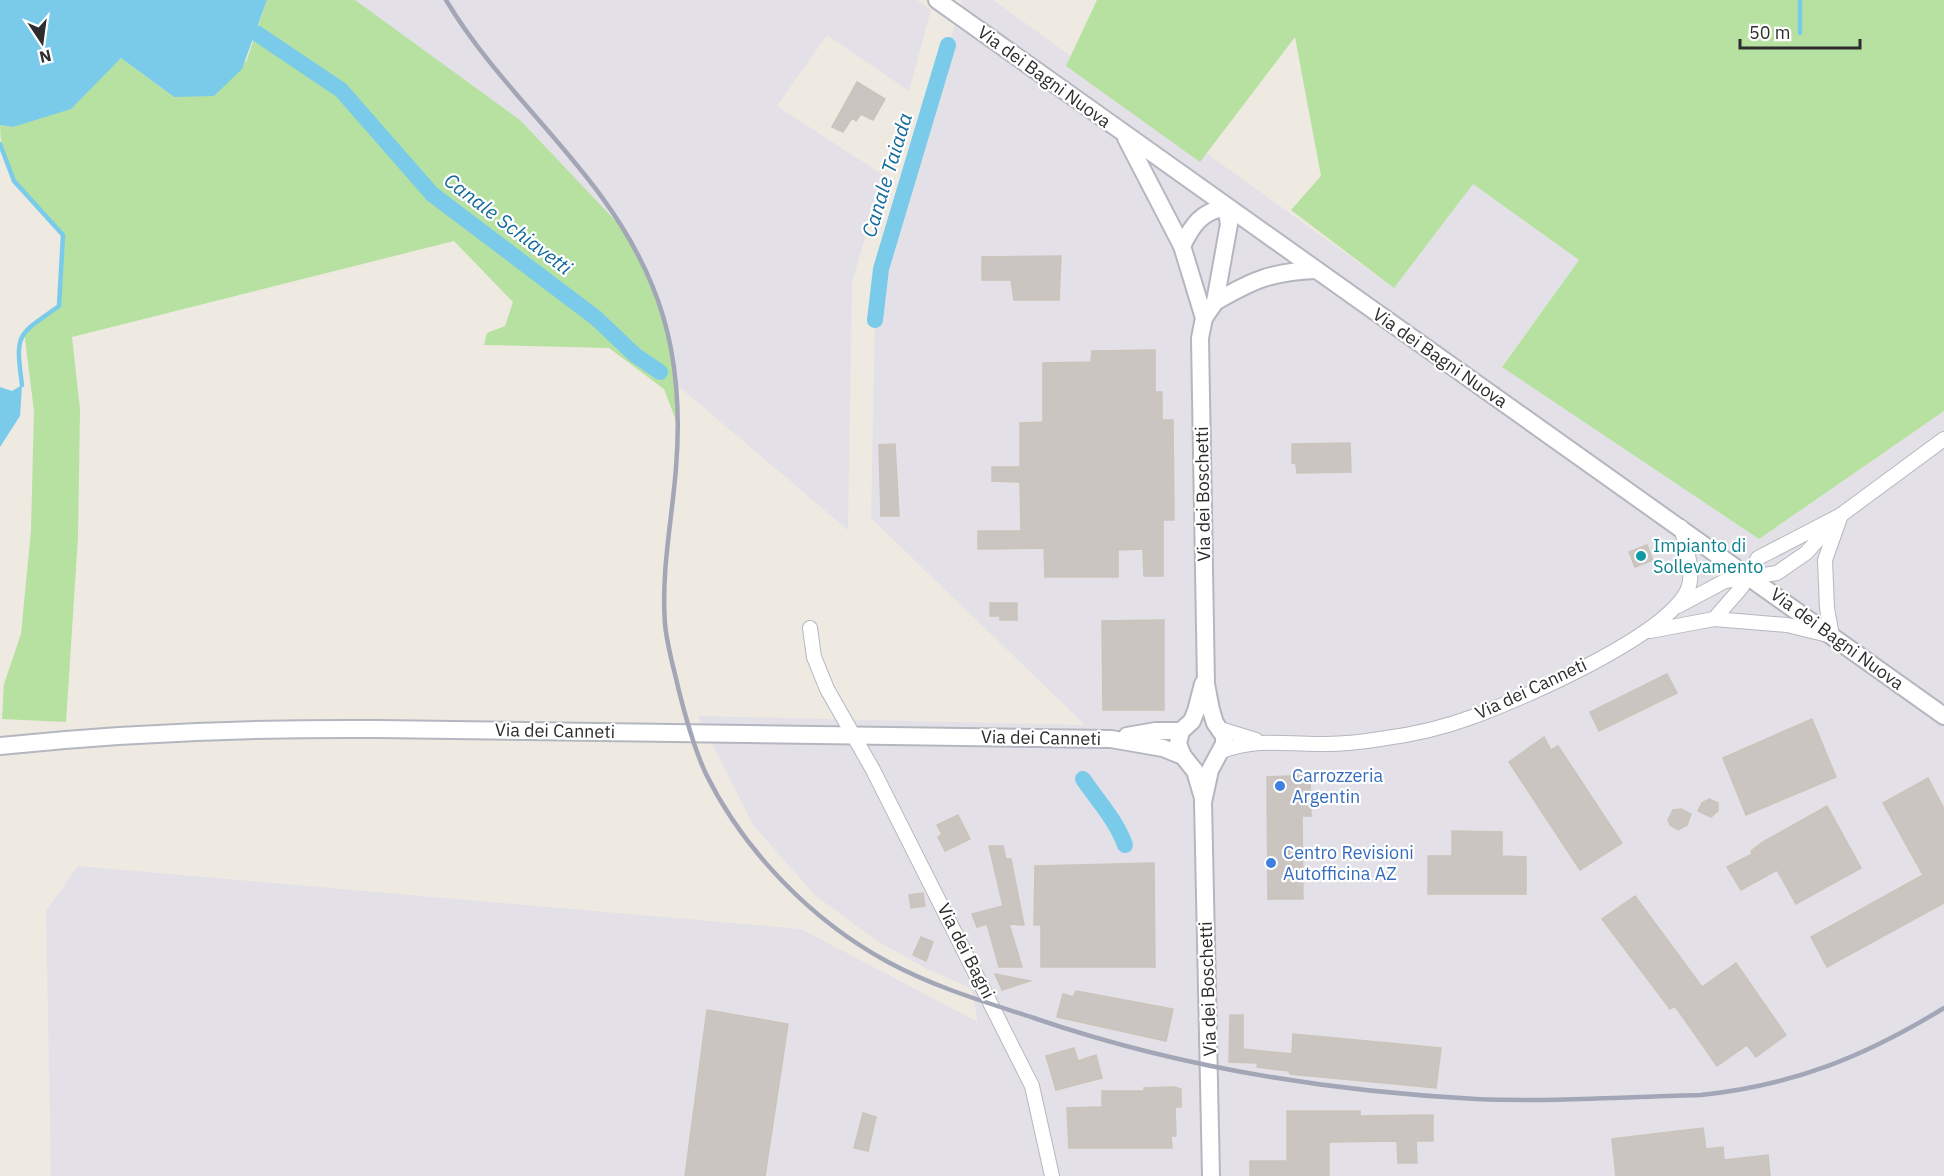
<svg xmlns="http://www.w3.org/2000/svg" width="1944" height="1176" viewBox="0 0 1944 1176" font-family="'IBM Plex Sans',sans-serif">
<rect width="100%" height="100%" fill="#eee9e1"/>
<g fill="#e3e1e7">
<path d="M296,0H917L931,10L909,91L827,35L777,106L883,175L852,283L848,530L433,178Z"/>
<path d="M962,0H993L1394,288L1473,184L1579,260L1502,366L1759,539L1944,411V1176H51L46,911L78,866L801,929L978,1022L971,988L927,969L874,939L816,896L753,825L698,716L1085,725L871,518L875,320L881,269Z"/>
</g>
<g fill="#b6e1a1">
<path d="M267,0H355L520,120L626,232L641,261L659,303L669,341L676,383L677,423L664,389L609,348L484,345L487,333L505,326L513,302L454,241L72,337L80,409L78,537L66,722L2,719L4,684L21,634L31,530L34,411L24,331L59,306L63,236C32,201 0,176 0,125L13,127L105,72L121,58L174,97L246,62Z"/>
<path d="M1097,0H1944V411L1759,539L1502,367L1579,260L1473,184L1394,288L1291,210L1321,176L1295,37L1200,162L1066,66Z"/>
</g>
<g fill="#7acbea">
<path d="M0,0H267L242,69L214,96L174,97L121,58L71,109L13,127L0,125Z"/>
<path d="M22,385L20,416L0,447V387L12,391Z"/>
</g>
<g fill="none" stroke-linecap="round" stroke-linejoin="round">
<g stroke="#7acbea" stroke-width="4.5">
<path d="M1800,33V0"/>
<path d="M0,144L14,181L63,235L59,306C17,336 15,332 22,385"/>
</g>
<g stroke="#7acbea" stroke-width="16">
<path d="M256,33L341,90L432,194L596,318L635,355L660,372"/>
<path d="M875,320L881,269L948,45"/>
<path d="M1083,779C1098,801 1116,820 1125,845"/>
</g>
</g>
<g fill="#cac5c0" stroke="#cac4ba" stroke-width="1.5">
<path d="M857,82L885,99L873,120L861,114L856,121L852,118L843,132L832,127Z"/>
<path d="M1061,256L1059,300H1014L1011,280H982V257Z"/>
<path d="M1155,350V392H1162V420H1173L1174,520H1163V576H1144L1143,549L1118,550V577H1045L1044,548L978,549V531H1021L1020,482L992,481V467H1020V423L1043,422V363L1091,362L1092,351Z"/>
<path d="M1350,443L1351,472L1297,473L1296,464L1292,463V444Z"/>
<path d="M895,444L899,516H881L879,445Z"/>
<path d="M1647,545L1653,560L1635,567L1629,552Z"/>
<path d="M990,603H1017V620H1000V616H990Z"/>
<path d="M1164,620V710H1103L1102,621Z"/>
<path d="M1667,674L1677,693L1599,731L1590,712Z"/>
<path d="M1812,719L1836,777L1746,815L1723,758Z"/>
<path d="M1544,737L1551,750L1558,746L1622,843L1580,870L1509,762Z"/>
<path d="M1310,775L1311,816H1302L1303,899H1268L1267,777Z"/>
<path d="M1928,778L1944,809V903L1827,967L1811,937L1923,875L1883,803Z"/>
<path d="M1709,799L1718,803V811L1711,817L1698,811L1702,803Z"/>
<path d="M1827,806L1861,868L1796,904L1777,870L1741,890L1727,867L1752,854L1751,851L1763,842Z"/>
<path d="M1681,809L1691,814L1687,825L1678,830L1670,825L1668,820L1673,810Z"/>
<path d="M958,815L970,839L945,851L938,837L942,834L937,825Z"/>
<path d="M1452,831L1502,832V856L1526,857V894H1428V856H1452Z"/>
<path d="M989,846H1003L1006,859H1011L1024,925L1009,924L1022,967H999L987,924L977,927L972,914L1003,906Z"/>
<path d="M1154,863L1155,967H1041V925H1034L1035,866Z"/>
<path d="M923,893L925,906L911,908L909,895Z"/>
<path d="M1635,896L1702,987L1736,963L1786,1035L1756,1057L1747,1045L1717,1066L1675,1006L1670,1009L1602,919Z"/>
<path d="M921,937L933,942L926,961L913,955Z"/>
<path d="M995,974L1030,981L1002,990Z"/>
<path d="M1076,991L1173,1009L1166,1041L1057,1017L1063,994L1073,997Z"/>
<path d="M707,1010L788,1024L765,1176H685Z"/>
<path d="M1230,1015H1243V1049L1292,1054L1293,1034L1441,1048L1436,1088L1290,1074L1289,1071L1257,1067L1258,1063L1229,1062Z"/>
<path d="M1074,1048L1078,1061L1096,1055L1102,1078L1056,1090L1046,1056Z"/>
<path d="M1174,1087L1181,1089V1107H1175L1176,1136H1171L1172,1148H1069L1067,1108L1102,1107V1091H1144V1088Z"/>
<path d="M1287,1111H1360V1116L1433,1115V1141H1416L1417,1163H1398L1397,1141L1329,1142V1176H1250V1161H1287Z"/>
<path d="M863,1113L876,1117L868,1151L854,1148Z"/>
<path d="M1703,1128L1706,1149L1723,1147L1724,1160L1768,1155L1770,1176H1616L1612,1139Z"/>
</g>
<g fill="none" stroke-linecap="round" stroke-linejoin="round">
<defs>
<g id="minor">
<path d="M1678,606L1725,581L1777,573L1806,553L1835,521"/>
<path d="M1714,619L1741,588L1758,558L1841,515L1944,439"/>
<path d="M810,628L814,657L827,689L873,770L1032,1086L1052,1176"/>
<path d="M1650,631L1714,619L1787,625L1832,636L1827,608L1825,560L1841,515"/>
<path d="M1220,729L1256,740"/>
<path d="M1222,751C1262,737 1286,745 1326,744C1343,744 1362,742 1380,739C1411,735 1443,728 1472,717C1522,699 1667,636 1688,589C1695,572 1685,544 1681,527"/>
</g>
<g id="tertiary">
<path d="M937,0L1944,716"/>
<path d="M1126,138L1182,246L1204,318L1200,338L1206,684L1211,710L1215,723L1224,736V744L1210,770L1203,802L1211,1176"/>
<path d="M1182,246C1193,224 1201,212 1226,207"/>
<path d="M1215,302C1253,280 1271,272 1315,270"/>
<path d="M1204,318L1215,302L1229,224L1226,207"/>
<path d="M1127,736L1156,731H1181"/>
<path d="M0,746C126,733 251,728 378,729L1111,739L1163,748L1183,756"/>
<path d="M1203,798L1195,771L1183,756L1178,744L1181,731L1192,721L1196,711L1203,684"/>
</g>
</defs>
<use href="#minor" stroke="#b4b7c0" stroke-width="16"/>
<use href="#tertiary" stroke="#b4b7c0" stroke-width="20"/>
<use href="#minor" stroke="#fff" stroke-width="14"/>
<use href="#tertiary" stroke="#fff" stroke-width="16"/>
<path stroke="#a3a6b7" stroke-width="4.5" d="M446,0C507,102 606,172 652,285C676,342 681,406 676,468C672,520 661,571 665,624C667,646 674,669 679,691C686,719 694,748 706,774C744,851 812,921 888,962C934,987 985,1002 1034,1018C1177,1067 1324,1091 1476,1099C1550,1102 1626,1097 1701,1095C1794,1085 1864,1057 1944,1008"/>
</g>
<circle fill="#0f9aa8" stroke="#fff" stroke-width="2" cx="1641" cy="556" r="6"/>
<g fill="#3f7fe0" stroke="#fff" stroke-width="2">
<circle cx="1280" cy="786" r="6"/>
<circle cx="1271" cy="863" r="6"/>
</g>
<g text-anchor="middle" stroke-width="4.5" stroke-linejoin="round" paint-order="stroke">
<g font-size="18" fill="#2d2d2d" stroke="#fff">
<text transform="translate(1044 77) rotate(36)" y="6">Via dei Bagni Nuova</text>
<text transform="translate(1440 358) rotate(35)" y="6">Via dei Bagni Nuova</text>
<text transform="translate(1203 494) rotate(-91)" y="6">Via dei Boschetti</text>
<text transform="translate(1837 639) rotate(36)" y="6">Via dei Bagni Nuova</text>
<text transform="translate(1531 689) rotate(-25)" y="6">Via dei Canneti</text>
<text transform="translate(555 731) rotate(1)" y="6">Via dei Canneti</text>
<text transform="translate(1041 738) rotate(1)" y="6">Via dei Canneti</text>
<text transform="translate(966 951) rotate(63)" y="6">Via dei Bagni</text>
<text transform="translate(1208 989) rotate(-92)" y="6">Via dei Boschetti</text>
</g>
<g font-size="18" fill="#0d838f" stroke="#fff" text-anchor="start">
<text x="1653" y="552">Impianto di<tspan x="1653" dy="21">Sollevamento</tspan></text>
</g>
<g font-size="18" fill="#366cbe" stroke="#fff" text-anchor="start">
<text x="1292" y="782">Carrozzeria<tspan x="1292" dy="21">Argentin</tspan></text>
<text x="1283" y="859">Centro Revisioni<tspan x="1283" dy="21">Autofficina AZ</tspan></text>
</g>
<g font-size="20" font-style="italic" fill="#146b9b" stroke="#fff">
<text transform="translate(887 175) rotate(-73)" y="7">Canale Taiada</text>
<text transform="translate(508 224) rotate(37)" y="7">Canale Schiavetti</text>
</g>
</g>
<g transform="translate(42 42) rotate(167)" stroke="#ffffff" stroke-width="4.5" paint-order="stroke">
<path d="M0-4.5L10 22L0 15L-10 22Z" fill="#2d2d2d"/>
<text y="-9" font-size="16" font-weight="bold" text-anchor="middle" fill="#2d2d2d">N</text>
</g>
<path d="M1740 39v9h120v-9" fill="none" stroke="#2d2d2d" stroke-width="3"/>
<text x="1749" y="39" font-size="18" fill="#2d2d2d" stroke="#ffffff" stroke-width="4.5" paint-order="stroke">50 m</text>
</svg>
